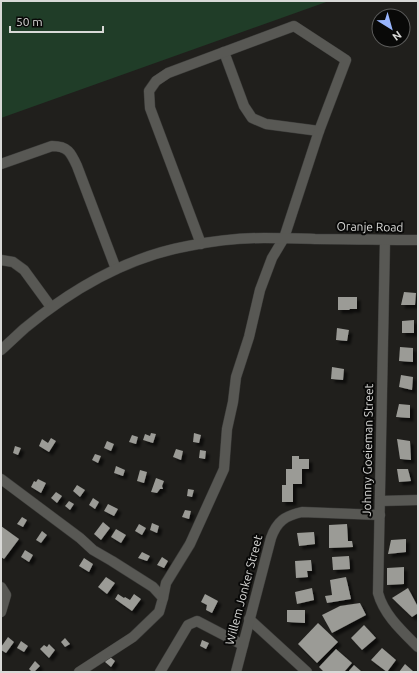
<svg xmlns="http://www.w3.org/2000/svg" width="419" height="673" viewBox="0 0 419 673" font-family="Ubuntu,sans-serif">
<defs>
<filter id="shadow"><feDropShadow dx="3.5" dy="3.5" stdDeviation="1" flood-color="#0009"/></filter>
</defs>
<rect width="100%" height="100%" fill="#201f1c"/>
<path fill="#203d28" d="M1,1H329L1,118Z"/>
<g fill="#9b9b96" filter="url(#shadow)">
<path d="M404,292L416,293L415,305H401Z"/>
<path d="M338,297H357V309H350L349,310H338Z"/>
<path d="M414,320V333H402V321Z"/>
<path d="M337,328L349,330L347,341L336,340Z"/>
<path d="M400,347L413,348V362L399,361Z"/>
<path d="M332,367L344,369L343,380L331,379Z"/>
<path d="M401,375L413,377L412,390L399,387Z"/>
<path d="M399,404L410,405V418L396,417Z"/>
<path d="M151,433L156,434L153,443L143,440L145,434L150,436Z"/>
<path d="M194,433L201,435L199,443L193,442Z"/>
<path d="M132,435L138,437L136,444L129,442Z"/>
<path d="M51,438L56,441L49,452L39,446L42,439L48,443Z"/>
<path d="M397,439L410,441L411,460L400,459Z"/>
<path d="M107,441L114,444L111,451L104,448Z"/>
<path d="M15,446L21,448L18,455L13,453Z"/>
<path d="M176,449L183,451L181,460L173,457Z"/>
<path d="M200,450L206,451L205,459L199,458Z"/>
<path d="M95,454L101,456L98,463L92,460Z"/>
<path d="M292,456H299V459H309V469H302V484H293V502H282V485H286V469H292Z"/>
<path d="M116,466L125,470L123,476L114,473Z"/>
<path d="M397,469H408L411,481L399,482Z"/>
<path d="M140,470L147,472L144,483L137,481Z"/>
<path d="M156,478L164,481L162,486L163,489H160L157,493L151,492Z"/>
<path d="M38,479L46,483L41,493L31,487L34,481L36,482Z"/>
<path d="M77,485L85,490L80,497L73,491Z"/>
<path d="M188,489L194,490L192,497L187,496Z"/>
<path d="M56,492L62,496L57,503L51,498Z"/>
<path d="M93,498L99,502L95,509L89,505Z"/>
<path d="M69,501L74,504L70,510L65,506Z"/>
<path d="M108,504L118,509L114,516L104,511Z"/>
<path d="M185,510L191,511L189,519L182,517Z"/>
<path d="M22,517L27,520L23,527L17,524Z"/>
<path d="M103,522L110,528L101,540L94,534Z"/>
<path d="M152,523L159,526L157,533L150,530Z"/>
<path d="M139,524L146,528L142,535L135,531Z"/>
<path d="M347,524L348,541H352L353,547L329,548V525Z"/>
<path d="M1,526L19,539L4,559L1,557Z"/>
<path d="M116,529L126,535L121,543L111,537Z"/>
<path d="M42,531L47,535L41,543L36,540Z"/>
<path d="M314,532L315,544L299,546L297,533Z"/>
<path d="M406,539V552L388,554L391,540Z"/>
<path d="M25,550L33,555L29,562L21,557Z"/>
<path d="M142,552L150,556L147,561L138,558Z"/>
<path d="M349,556L350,569L333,570L332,557Z"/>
<path d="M162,557L168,561L164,568L157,565Z"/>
<path d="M84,558L93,564L89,572L79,566Z"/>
<path d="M311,560L312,571H307L308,577L296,578L295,561Z"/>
<path d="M404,567V584L387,585V568Z"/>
<path d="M106,577L115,583L107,594L98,587Z"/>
<path d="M346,577L351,599L327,603L325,596L332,595L330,580Z"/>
<path d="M312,588L314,600L297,604L295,592Z"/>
<path d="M408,588L418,607V613L412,617L392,598Z"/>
<path d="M118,594L124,598L125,597L130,600L134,594L141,599L132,611L115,599Z"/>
<path d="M205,594L218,601L212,613L206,610L207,605L201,602Z"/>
<path d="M360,603L366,615L332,633L322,615L340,606Z"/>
<path d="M287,610H305V623L287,622Z"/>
<path d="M318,623L338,642L317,663L298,644Z"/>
<path d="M364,625L376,638L362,650L351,638Z"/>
<path d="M8,637L14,642L6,653L1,650V647Z"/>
<path d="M65,638L70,644L65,647L61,642Z"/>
<path d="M202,640L209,643L206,649L200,646Z"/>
<path d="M21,641L28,646L24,652L17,648Z"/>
<path d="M49,644L55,650L49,658L40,649L44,645L47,647Z"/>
<path d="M382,648L396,660L387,672L371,660Z"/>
<path d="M336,649L352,663L344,672H324L319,667Z"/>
<path d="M109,656L115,661L111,667L105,662Z"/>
<path d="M35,661L40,666L34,672H32L29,669Z"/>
<path d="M405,664L414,672H399Z"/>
<path d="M354,665L362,672H348Z"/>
</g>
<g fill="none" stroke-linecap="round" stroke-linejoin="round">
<defs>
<g id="minor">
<path d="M224,52L244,106L252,118L266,124L319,131"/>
<path d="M1,164L52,146C68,146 71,153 77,166L116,269"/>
<path d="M385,240L378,593C384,615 402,631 418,647"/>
<path d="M1,260L13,262L24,270L51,307"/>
<path d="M1,479L80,538L93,550L112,561L153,587L163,598L159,612L133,637L79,672"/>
<path d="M380,501L418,500"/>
<path d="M1,587L6,595L1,612"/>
<path d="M163,598L166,583L190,544L224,469L227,429L233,402L236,377L249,337L260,290L272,258L284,238L319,131L346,60L294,26L168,73L156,81L149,91L150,108L201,244"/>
<path d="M249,619L307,672"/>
<path d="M160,672L188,625L197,621L243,645"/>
<path d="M236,672L271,538C277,521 285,516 302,512L380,515"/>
</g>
<path id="tertiary" d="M1,350C9,343 17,335 25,328C72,289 128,257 188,246C213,241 239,238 264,238C281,238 298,238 315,239C349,239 384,240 418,240"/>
</defs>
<use href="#minor" stroke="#3b3b39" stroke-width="11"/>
<use href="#tertiary" stroke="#3b3b39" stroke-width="11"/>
<use href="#minor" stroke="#585854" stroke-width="10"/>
<use href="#tertiary" stroke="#585854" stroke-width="10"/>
</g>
<g text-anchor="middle" stroke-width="4" stroke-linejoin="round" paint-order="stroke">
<g font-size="12" fill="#d9d9d7" stroke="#090908">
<text transform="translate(370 227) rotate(1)" y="4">Oranje Road</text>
<text transform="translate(368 450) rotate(-89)" y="4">Johnny Goeieman Street</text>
<text transform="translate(244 590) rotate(-75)" y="4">Willem Jonker Street</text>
</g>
</g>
<rect width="419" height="673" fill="none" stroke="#d9d9d7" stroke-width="4"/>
<g transform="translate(391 28) rotate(143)"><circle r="19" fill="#090908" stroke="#5c5c5b"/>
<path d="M0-3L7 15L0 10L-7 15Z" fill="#98b5fd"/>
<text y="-6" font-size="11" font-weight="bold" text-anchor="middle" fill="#d9d9d7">N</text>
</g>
<path d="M10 26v6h93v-6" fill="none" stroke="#d9d9d7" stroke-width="2"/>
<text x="16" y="26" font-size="12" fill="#d9d9d7" stroke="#090908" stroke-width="3" paint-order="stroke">50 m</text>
</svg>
